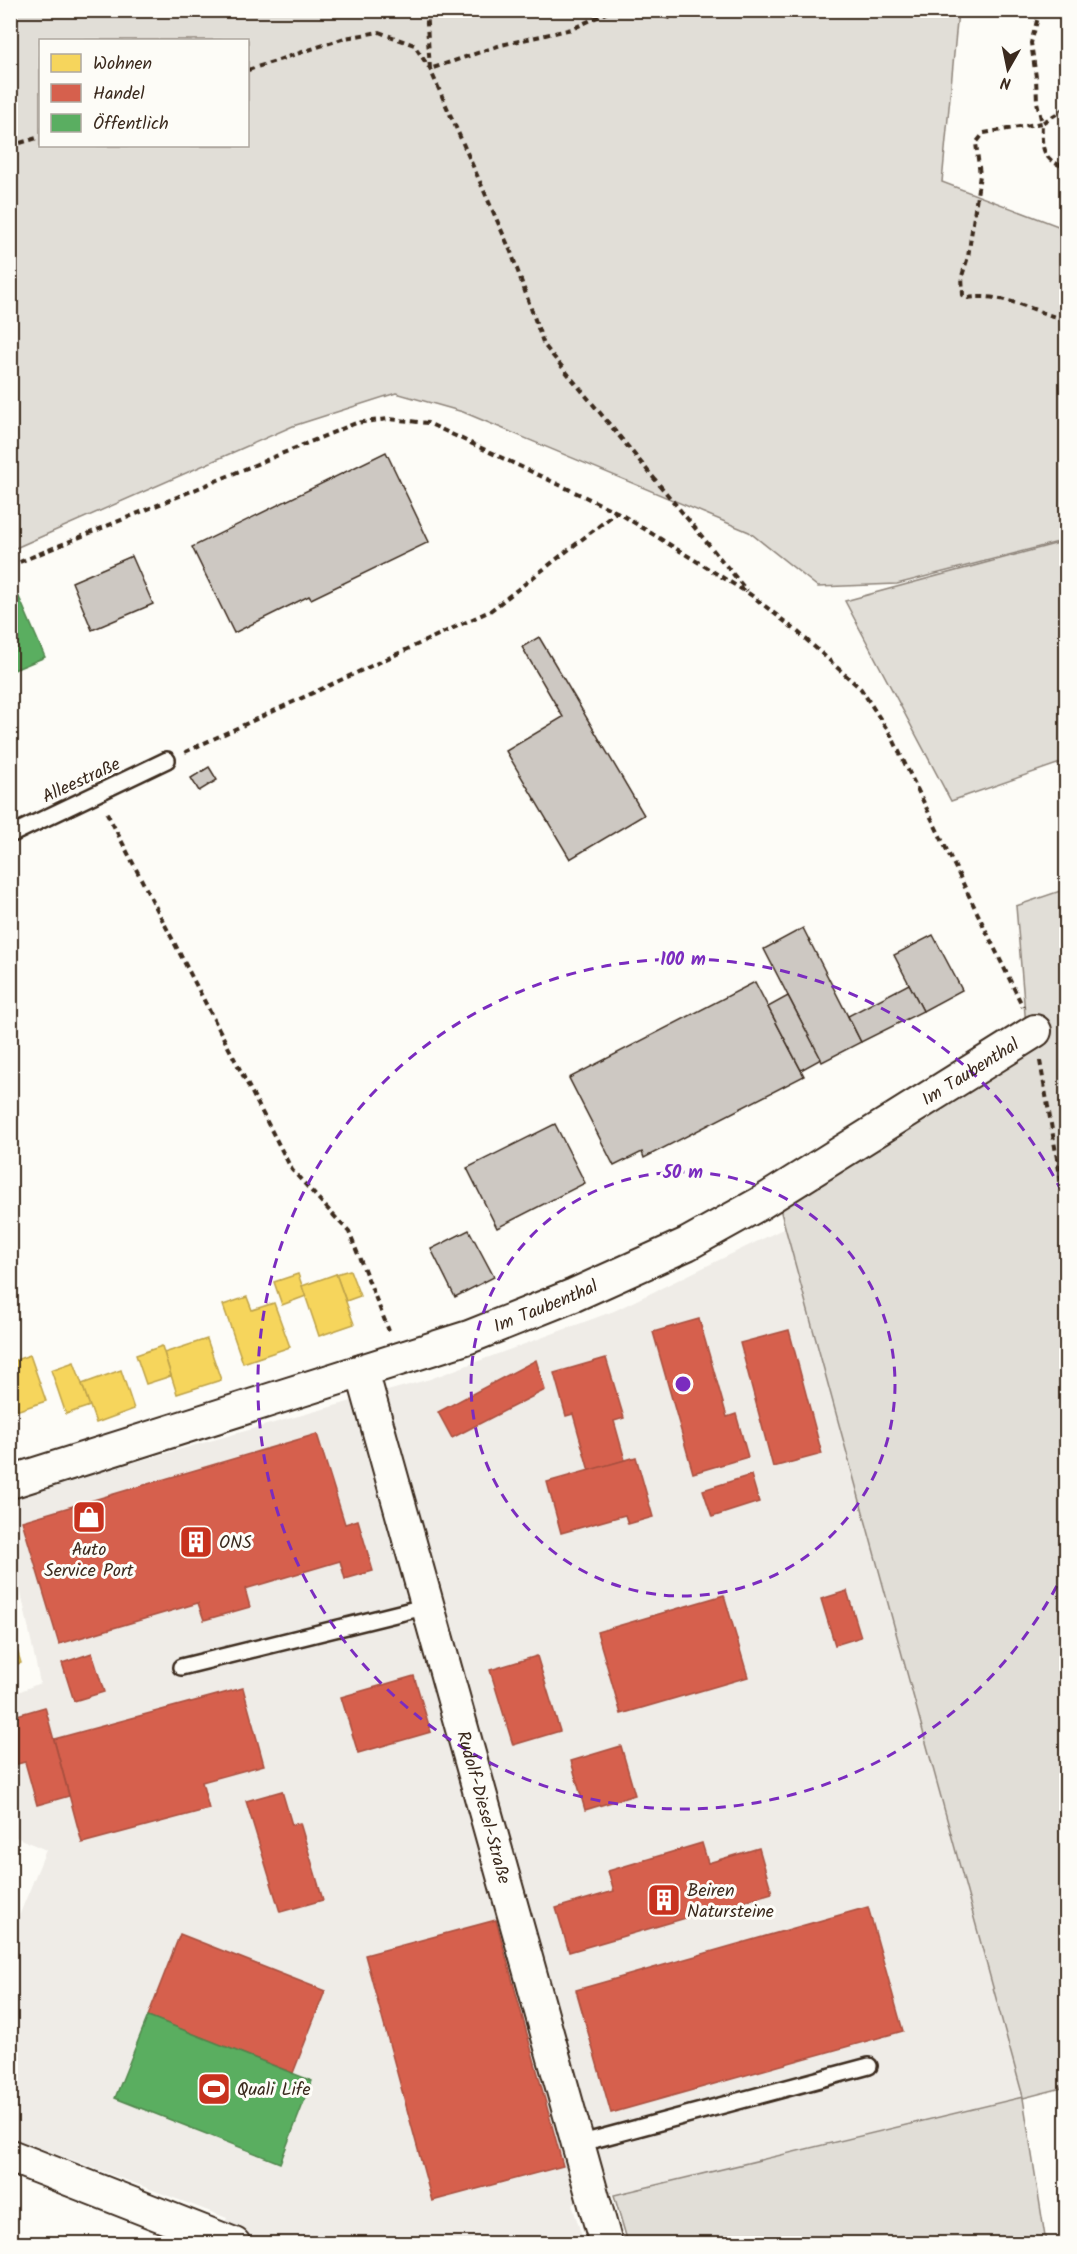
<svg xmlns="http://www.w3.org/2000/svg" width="1077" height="2254" viewBox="0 0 1077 2254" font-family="Kalam,sans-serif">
<rect width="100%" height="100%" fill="#fdfcf7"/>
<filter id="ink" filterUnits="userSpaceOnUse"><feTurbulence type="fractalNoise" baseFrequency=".0167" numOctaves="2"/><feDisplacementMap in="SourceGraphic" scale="12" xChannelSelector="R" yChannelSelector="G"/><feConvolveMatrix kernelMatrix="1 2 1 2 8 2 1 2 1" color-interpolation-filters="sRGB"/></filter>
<g filter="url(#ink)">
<path fill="#efece7" d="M785,1228L1023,2097L572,2204L584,2243H216L227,2218L11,2137L10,1938L46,1850L11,1835V1695L40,1683L11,1545V1497L430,1379L614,1311Z"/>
<g fill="#e1ded7" stroke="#8e847a" stroke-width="1.5" fill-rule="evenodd">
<path d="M11,10L958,11L942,182L1066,229V540L897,584L818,587L749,532L463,412L396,393L293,426L11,550ZM40,40H248V146H40Z"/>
<path d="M1066,541V761L951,801L845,601Z"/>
<path d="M1066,889V2087L1023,2098L1046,2243H628L614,2195L1023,2097L779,1205L1028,1050L1016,906Z"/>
</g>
<g fill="#f6d55c" stroke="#bea249" stroke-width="1.5">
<path d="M350,1270L360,1296L346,1301L336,1274Z"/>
<path d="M298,1274L306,1296L282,1305L274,1282Z"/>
<path d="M336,1274L354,1324L319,1336L302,1286Z"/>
<path d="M247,1297L252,1310L274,1303L290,1347L243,1363L223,1305Z"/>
<path d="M207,1339L221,1380L177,1394L164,1353Z"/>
<path d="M162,1346L171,1376L146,1384L136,1355Z"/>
<path d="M30,1355L46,1401L10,1413V1362Z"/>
<path d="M74,1362L90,1406L66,1414L51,1370Z"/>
<path d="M121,1370L134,1409L96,1423L82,1384Z"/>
<path d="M10,1627L21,1663L10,1666Z"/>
</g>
<g fill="#d6604d" stroke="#a8503f" stroke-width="1.5">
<path d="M699,1319L727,1417L736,1414L748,1457L693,1473L653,1332Z"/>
<path d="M789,1330L822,1454L773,1467L740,1343Z"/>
<path d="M606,1358L624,1418L614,1421L625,1460L589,1471L573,1414L566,1416L554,1373Z"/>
<path d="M536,1360L545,1390L452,1438L438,1412Z"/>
<path d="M317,1434L345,1524L358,1520L373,1571L345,1579L340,1561L245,1589L250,1607L204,1620L198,1603L59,1644L22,1521Z"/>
<path d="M636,1457L653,1517L628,1524L625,1515L561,1533L547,1482Z"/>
<path d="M751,1475L759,1502L712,1517L703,1490Z"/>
<path d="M847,1591L861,1637L835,1645L821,1599Z"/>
<path d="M724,1595L748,1677L621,1714L597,1632Z"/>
<path d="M92,1653L104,1692L74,1701L62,1663Z"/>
<path d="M537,1656L560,1731L513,1745L490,1670Z"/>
<path d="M414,1676L431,1732L358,1753L341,1697Z"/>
<path d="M243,1688L264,1765L202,1782L209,1809L82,1843L54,1739Z"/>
<path d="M45,1707L69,1796L37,1805L25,1762L10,1766V1717Z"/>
<path d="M621,1746L635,1795L585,1810L571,1761Z"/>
<path d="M282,1791L292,1825L300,1823L323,1900L280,1912L246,1801Z"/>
<path d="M702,1843L708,1863L759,1848L772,1893L569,1952L556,1908L614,1891L608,1871Z"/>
<path d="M868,1907L903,2031L611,2113L576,1990Z"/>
<path d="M496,1920L563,2166L432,2201L365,1955Z"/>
<path d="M180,1934L325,1991L293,2073L148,2016Z"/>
</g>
<g fill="#5aae61" stroke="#51864d" stroke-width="1.5">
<path d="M19,597L45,657L14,670L10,663V600Z"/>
<path d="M148,2016L312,2081L280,2163L115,2098Z"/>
</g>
<g fill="#cdc8c2" stroke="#3b2a1e" stroke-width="1.5">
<path d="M386,452L429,542L311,599L309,596L234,633L192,547Z"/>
<path d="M132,556L153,604L92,630L72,582Z"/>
<path d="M539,637L644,815L570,859L506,751L563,717L522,647Z"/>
<path d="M209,767L217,780L199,791L191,778Z"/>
<path d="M803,928L861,1042L822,1062L764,949Z"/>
<path d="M933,935L962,990L923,1011L894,955Z"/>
<path d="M755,982L804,1076L644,1158L642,1152L614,1166L569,1078Z"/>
<path d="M909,984L923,1011L861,1042L848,1016Z"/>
<path d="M788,996L821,1059L801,1070L768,1007Z"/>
<path d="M555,1124L585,1183L497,1228L467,1168Z"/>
<path d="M469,1230L494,1277L455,1297L431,1249Z"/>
</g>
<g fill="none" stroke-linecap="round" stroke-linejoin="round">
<defs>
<g id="lane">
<path d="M10,835L167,760"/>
<path d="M181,1667L428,1606"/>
<path d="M578,2144L869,2066"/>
</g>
<g id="street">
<path id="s1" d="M362,1371L606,2244"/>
<path id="s2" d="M10,1482L469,1337L574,1295L687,1244L759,1204L1035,1031"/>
<path d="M10,2156L234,2244"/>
</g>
</defs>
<use href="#lane" stroke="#3b2a1e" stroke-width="20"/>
<use href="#street" stroke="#3b2a1e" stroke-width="36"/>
<g stroke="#3b2a1e" stroke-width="4" stroke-dasharray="6 4.5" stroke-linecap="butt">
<path d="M426,10L430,69L501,45L572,29L612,10"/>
<path d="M634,10L671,18L693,10"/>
<path d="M1040,10L1031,43L1036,77L1037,102L1042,123L984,133L976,143L980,175L968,257L962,276L963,295L968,298C1003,292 1034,312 1066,320"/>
<path d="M248,70L345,38L379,32L414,45L430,69L511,252L544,345L747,591"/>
<path d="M1066,108L1042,123C1041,147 1042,161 1066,167"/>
<path d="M10,146L40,137"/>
<path d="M10,566L356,423L389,419L428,423L617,512"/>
<path d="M185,752L490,611L617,512L751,595L798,632L861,689L892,737L1023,1007"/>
<path d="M107,813L292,1170L349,1232L389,1331"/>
<path d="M1040,1061L1066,1210"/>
</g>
<use href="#lane" stroke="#fdfcf7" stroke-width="15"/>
<use href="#street" stroke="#fdfcf7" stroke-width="32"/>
</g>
</g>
<g fill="none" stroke="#7b2cbf" stroke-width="3" stroke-dasharray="10 8">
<circle cx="683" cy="1384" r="212"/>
<path d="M1065 1570A425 425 0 1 1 1065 1198"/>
</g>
<defs>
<symbol id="shop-square" viewBox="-11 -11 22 22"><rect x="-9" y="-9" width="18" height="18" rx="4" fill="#c8321e" stroke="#fdfcf7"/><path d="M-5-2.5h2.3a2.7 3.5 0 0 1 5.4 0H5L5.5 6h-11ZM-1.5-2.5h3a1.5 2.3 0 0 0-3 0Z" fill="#fff"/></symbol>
<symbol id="building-square" viewBox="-11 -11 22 22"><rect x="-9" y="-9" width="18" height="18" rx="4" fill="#c8321e" stroke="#fdfcf7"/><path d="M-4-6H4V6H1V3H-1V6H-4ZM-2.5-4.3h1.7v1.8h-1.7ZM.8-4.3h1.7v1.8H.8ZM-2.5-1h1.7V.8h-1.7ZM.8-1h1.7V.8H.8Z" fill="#fff"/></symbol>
<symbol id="stadium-square" viewBox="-11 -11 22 22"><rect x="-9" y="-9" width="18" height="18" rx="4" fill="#c8321e" stroke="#fdfcf7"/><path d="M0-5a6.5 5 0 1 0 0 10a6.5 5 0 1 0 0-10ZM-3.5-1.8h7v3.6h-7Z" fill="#fff"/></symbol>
</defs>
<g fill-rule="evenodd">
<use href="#shop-square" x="70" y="1498" width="38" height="38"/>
<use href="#building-square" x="177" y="1523" width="38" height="38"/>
<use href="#building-square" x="645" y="1881" width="38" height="38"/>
<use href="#stadium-square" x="195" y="2070" width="38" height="38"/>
</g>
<g text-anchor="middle" stroke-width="6" stroke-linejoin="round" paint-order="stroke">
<g font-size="18" fill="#3b2a1e" stroke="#fdfcf7">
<text transform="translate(81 780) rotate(-25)" y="6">Alleestraße</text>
<text dy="6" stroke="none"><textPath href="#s2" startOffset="1050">Im Taubenthal</textPath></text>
<text dy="6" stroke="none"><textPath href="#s2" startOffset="564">Im Taubenthal</textPath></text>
<text dy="6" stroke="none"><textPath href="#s1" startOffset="453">Rudolf-Diesel-Straße</textPath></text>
</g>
<g font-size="18" fill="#3b2a1e" stroke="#fdfcf7" text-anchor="start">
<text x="219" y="1548">ONS</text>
<text x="89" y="1555" text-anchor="middle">Auto<tspan x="89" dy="21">Service Port</tspan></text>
<text x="687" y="1896">Beiren<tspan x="687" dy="21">Natursteine</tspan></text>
<text x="237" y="2095">Quali Life</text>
</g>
</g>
<circle cx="683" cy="1384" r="9" fill="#7b2cbf" stroke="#fdfcf7" stroke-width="3"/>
<g font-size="18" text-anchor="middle" font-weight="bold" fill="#7b2cbf" stroke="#fdfcf7" stroke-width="6" stroke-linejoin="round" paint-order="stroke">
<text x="683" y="965">100 m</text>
<text x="683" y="1178">50 m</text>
</g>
<rect width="1077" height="2254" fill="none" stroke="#fdfcf7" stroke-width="36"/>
<rect x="18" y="18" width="1041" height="2218" fill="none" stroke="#3b2a1e" stroke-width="2" filter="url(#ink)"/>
<rect x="39" y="39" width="210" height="108" fill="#fdfcf7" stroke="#afa8a0" stroke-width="1.5"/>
<rect x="51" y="54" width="30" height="18" fill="#f6d55c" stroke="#afa8a0" stroke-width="1.5"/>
<text x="93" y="69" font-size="18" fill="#3b2a1e">Wohnen</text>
<rect x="51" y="84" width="30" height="18" fill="#d6604d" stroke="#afa8a0" stroke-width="1.5"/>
<text x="93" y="99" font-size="18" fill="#3b2a1e">Handel</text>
<rect x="51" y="114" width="30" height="18" fill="#5aae61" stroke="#afa8a0" stroke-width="1.5"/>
<text x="93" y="129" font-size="18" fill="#3b2a1e">Öffentlich</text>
<g transform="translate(1008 69) rotate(189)" stroke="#fdfcf7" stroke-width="4.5" paint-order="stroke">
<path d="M0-4.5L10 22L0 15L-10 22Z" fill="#3b2a1e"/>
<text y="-9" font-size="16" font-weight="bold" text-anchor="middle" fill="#3b2a1e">N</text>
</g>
</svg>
